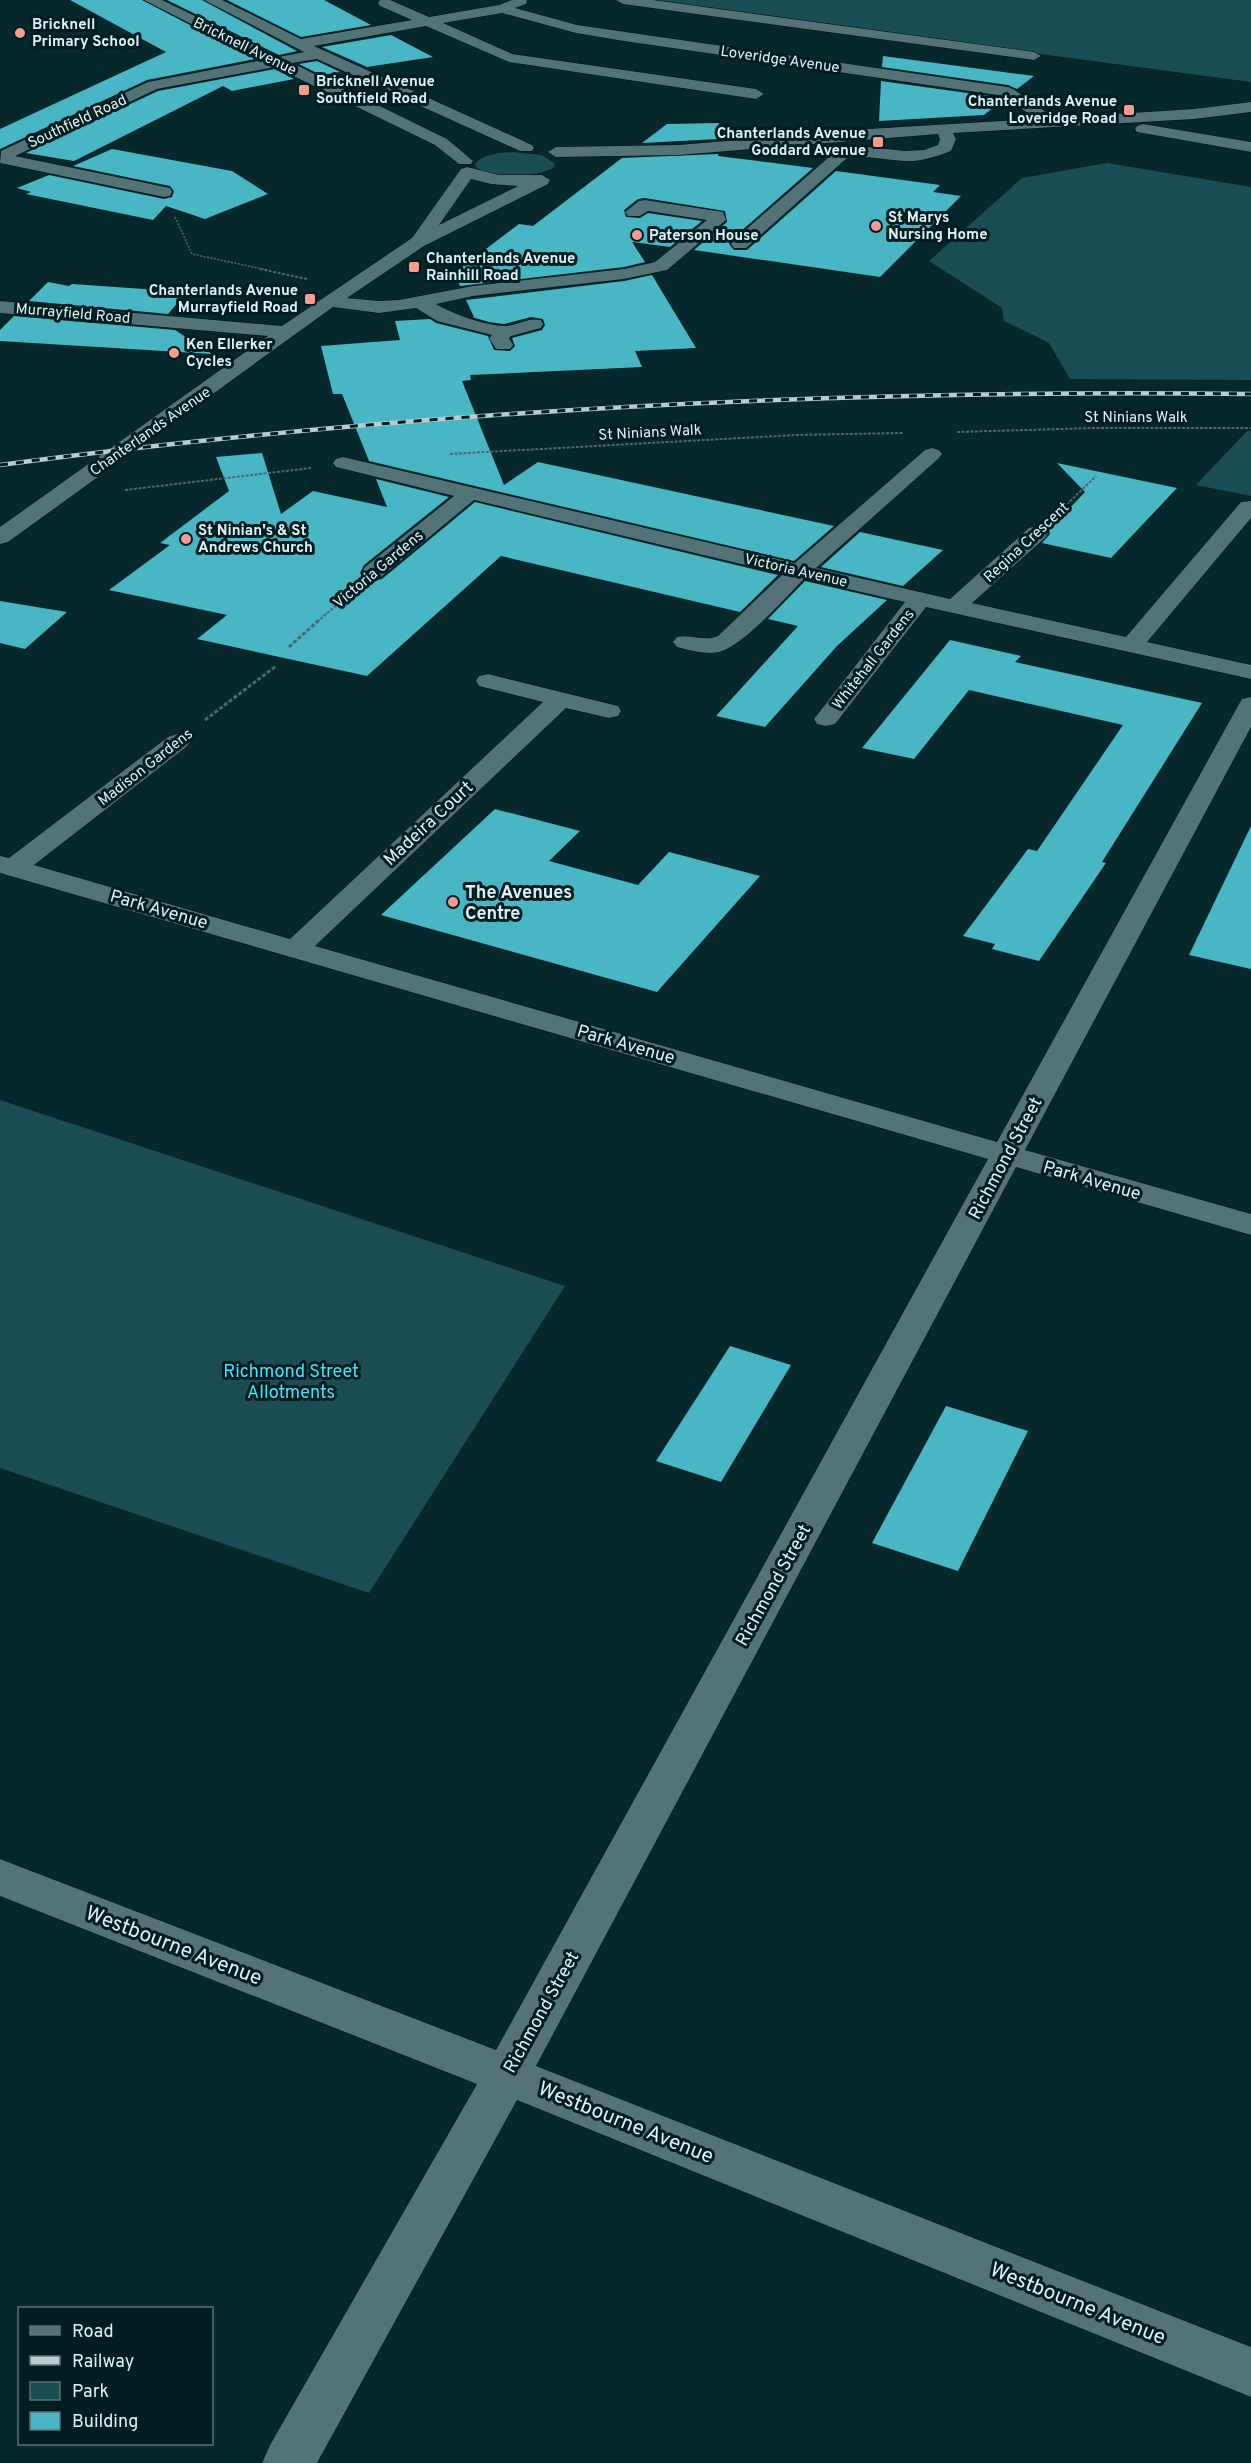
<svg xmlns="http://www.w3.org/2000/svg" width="1251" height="2463" viewBox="0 0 1251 2463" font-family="Overpass,sans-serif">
<rect width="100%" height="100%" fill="#06272b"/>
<g fill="#1a4d54">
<path d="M632,0H1251V82Z"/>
<path d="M513,152L542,155L555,164L553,168C536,177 488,183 475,165C482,153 501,153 513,152Z"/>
<path d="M1107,163L1251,187V380L1070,379L1049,343L1004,321L1002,308L929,261L1022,178Z"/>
<path d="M1247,431H1251V496L1196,485Z"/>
<path d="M0,1100L565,1286L369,1593L0,1468Z"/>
</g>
<g fill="#49b6c5">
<path d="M70,0H142L255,59L147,80L0,149V129L166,52Z"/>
<path d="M167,0H202L297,51L279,55Z"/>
<path d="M227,0H324L371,25L301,37Z"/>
<path d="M391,35L433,57L367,67L322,47Z"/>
<path d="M883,56L1034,76L1017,89L1008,85L882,67Z"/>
<path d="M317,61L340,72L321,75L299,64Z"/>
<path d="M275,69L294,79L232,91L223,86L74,161L26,153L158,91Z"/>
<path d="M881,81L1003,98L1004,99L984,115L879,121Z"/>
<path d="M719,123L718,139L642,143L667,124Z"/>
<path d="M112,149L232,171L268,194L205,219L166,206L153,220L26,194L31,192L17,188L49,175L164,199L172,197L174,191L170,186L73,166Z"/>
<path d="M718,154V156L813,168L733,238L729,244L734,250H747L836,171L940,185L933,192L961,196L880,277L694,250L727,222L725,211L645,198L638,199L624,210L626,217L640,218L648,213L702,221L670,247L632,242L645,262L624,267L460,286L454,273L519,224L533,226L622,158Z"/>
<path d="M652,275L696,348L635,351L642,367L470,375L471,380L462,381L504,485L538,462L834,526L794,561L369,461L342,394H333L321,346L400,340L395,321L430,319L436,323L488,336L494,350L510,351L515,346L512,338L542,330L545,325L543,319L531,317L504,324L489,322L472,317H474L466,300L624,281Z"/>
<path d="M48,282L69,286L72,284L187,292L168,314L29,301Z"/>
<path d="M14,316L175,330L212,354L0,341V330Z"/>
<path d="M262,453L281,514L313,491L387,507L376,479L449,497L364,565L360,573L364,579L372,581L382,579L475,502L778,575L740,612L501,556L367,676L197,639L227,615L109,590L170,545L160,543L229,491L216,457Z"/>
<path d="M1057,463L1177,488L1111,558L1042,543L1050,534L1049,530L1085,492Z"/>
<path d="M860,532L943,550L903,586L821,567Z"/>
<path d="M805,581L887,600L837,646L765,727L716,716L798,626L768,619Z"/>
<path d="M0,601L67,612L25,649L0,643Z"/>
<path d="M950,640L1021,656L1015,662L1202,703L1102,862L1106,863L1039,961L992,949L995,944L963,936L1028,849L1037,851L1123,725L969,690L914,759L862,748Z"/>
<path d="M495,809L580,831L549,861L638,885L669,852L760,876L657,992L381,915Z"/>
<path d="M1251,826V969L1189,955Z"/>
<path d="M730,1346L791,1365L721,1482L656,1461Z"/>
<path d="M946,1406L1028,1431L958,1571L872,1543Z"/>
</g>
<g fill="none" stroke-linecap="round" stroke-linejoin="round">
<defs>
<g id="minor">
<path d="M144,0H162L279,57L304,52L204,0H222L301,39L412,20L380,6L378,3L380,0H390L429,17L499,5L512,0H527L526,4L515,8L577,25L1008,87L1013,89L1054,118L1194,109L1251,102V112L1194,119L953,133L956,139L951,151C935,157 921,162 904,161C885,160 866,155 847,158L746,248H734L731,244L734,240L836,151L859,146L905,151L924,150L938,145L940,139L938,134L679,155L556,157L548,152L556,147L679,145L868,129L1036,119L1004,96L624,41L576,33L502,13L443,23L512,54L756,89L764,94L756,99L509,62L426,26L314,46L532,145L534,148L532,151H520L317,59L292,63L447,139L473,161L471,164H459L435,145L275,67L157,89L15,156L170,188L172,192L170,196L164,197L0,163L1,151L148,82L262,60Z"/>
<path d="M616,0H653L1034,52L1041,56L1034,60L623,4Z"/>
<path d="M1143,124L1251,142V152L1137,132L1135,129L1137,126Z"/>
<path d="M467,167L499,175H542L550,180L548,184L424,246L347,298L379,301L399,300L473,286L624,269L655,262L707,220L648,211L640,216H628L625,212L639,201L645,200L723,212L726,220L667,270L624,279L473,296L436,304C450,313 487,326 504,326C517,326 527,317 541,320L543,324L541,328L511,336L509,338L513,345L510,349H496L489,338L492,335L437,321L416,308L379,313L333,307L8,542L0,544V527L268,336L0,313V301L282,326L412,238L461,169ZM471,179L491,184L518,186L439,225Z"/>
<path d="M932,448L939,450L942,454L939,458L816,568L950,599L1029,528L1037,526L1045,528L1048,533L1045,538L972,603L1126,637L1241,502L1251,501V518L1147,642L1251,665V679L926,607L835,724L826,726L817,724L814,719L905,602L804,579C786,597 742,647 719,652C706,655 689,650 677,647L673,642L677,637C690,634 705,642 718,636L783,574L474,500L381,577L373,579L365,577L362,572L365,567L454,496L336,467L333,463L336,459L343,457L795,563L925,450Z"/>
<path d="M488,674L618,706L621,711L618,716L609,718L566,708L315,946L997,1142L1239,704L1242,699L1251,697V727L1025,1150L1251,1214V1235L1016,1167L536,2066L1251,2347V2397L517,2100L317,2463H262L270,2445L477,2084L0,1896V1859L496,2050L988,1159L0,873V856L9,858L168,737L177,734L186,737L190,742L186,747L34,865L290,939L543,702L479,686L476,681L479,676Z"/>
</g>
</defs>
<use href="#minor" stroke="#000e12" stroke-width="1"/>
<path stroke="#4d696d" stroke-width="1.5" stroke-dasharray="2 1.5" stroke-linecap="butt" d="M175,217L192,254L267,270"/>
<g stroke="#4d696d" stroke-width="2" stroke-dasharray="3 1.5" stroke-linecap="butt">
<path d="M260,269L307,279"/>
<path d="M957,432L1094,428H1251"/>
<path d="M450,454L795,435L904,433"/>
<path d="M125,490L311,468"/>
<path d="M1060,511L1096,476"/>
<path d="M317,622L349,594"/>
</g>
<g stroke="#4d696d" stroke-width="3" stroke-dasharray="4 2" stroke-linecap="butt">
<path d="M289,647L319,620"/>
<path d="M205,720L276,666"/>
</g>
<use href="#minor" fill="#537379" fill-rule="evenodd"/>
<defs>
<path id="rail" d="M0,465C414,410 834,389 1251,394"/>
</defs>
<use href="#rail" stroke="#b9cdd0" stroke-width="4.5"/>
<use href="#rail" stroke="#001d21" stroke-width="3" stroke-dasharray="8" stroke-linecap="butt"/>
</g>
<g fill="#f59c90" stroke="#001d21" stroke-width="2">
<circle cx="20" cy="33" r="6"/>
<rect x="298" y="84" width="12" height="12" rx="3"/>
<rect x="1123" y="104" width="12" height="12" rx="3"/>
<rect x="872" y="136" width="12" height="12" rx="3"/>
<circle cx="876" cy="226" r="6"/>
<circle cx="637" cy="235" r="6"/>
<rect x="408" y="261" width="12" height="12" rx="3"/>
<rect x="304" y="293" width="12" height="12" rx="3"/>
<circle cx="174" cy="353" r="6"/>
<circle cx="186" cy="539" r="6"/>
<circle cx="453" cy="902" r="6"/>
</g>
<g text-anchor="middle" stroke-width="6" stroke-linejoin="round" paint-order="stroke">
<g font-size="15" font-weight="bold" fill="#e0f1f4" stroke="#001d21" text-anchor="start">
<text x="32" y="29">Bricknell<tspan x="32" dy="17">Primary School</tspan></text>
<text x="316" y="86">Bricknell Avenue<tspan x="316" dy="17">Southfield Road</tspan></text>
<text x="1117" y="106" text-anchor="end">Chanterlands Avenue<tspan x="1117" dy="17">Loveridge Road</tspan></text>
<text x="866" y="138" text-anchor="end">Chanterlands Avenue<tspan x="866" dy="17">Goddard Avenue</tspan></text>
<text x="888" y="222">St Marys<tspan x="888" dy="17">Nursing Home</tspan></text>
<text x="649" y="240">Paterson House</text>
<text x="426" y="263">Chanterlands Avenue<tspan x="426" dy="17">Rainhill Road</tspan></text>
<text x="298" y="295" text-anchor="end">Chanterlands Avenue<tspan x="298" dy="17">Murrayfield Road</tspan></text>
<text x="186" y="349">Ken Ellerker<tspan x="186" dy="17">Cycles</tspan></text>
<text x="198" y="535">St Ninian's &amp; St<tspan x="198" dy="17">Andrews Church</tspan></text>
</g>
<g font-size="15" fill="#e0f1f4" stroke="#001d21">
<text transform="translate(245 46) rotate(26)" y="5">Bricknell Avenue</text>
<text transform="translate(780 59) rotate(8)" y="5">Loveridge Avenue</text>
<text transform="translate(77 121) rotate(-25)" y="5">Southfield Road</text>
<text transform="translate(73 313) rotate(5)" y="5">Murrayfield Road</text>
<text x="1136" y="422">St Ninians Walk</text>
<text transform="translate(150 431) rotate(-35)" y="5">Chanterlands Avenue</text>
<text transform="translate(650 432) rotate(-3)" y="5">St Ninians Walk</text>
<text transform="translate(1026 542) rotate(-43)" y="5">Regina Crescent</text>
<text transform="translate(378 569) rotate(-40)" y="5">Victoria Gardens</text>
<text transform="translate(796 570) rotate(13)" y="5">Victoria Avenue</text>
<text transform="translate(873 659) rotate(-52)" y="5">Whitehall Gardens</text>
<text transform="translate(145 767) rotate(-38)" y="5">Madison Gardens</text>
</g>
<g font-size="18" fill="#e0f1f4" stroke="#001d21">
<text transform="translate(428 823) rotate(-43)" y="6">Madeira Court</text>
<text transform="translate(159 909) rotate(16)" y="6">Park Avenue</text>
<text transform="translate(626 1044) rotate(16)" y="6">Park Avenue</text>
<text transform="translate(1005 1158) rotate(-62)" y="6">Richmond Street</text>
<text transform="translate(1092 1180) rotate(16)" y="6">Park Avenue</text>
<text transform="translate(773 1585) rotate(-61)" y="6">Richmond Street</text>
<text transform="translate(541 2012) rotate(-61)" y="6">Richmond Street</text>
</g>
<g font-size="18" font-weight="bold" fill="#e0f1f4" stroke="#001d21" text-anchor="start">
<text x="465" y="898">The Avenues<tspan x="465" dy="21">Centre</tspan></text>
</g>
<g font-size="18" fill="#45e4f9" stroke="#001d21">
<text x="291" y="1377">Richmond Street<tspan x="291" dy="21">Allotments</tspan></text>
</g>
<g font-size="21" fill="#e0f1f4" stroke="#001d21">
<text transform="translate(174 1945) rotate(21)" y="7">Westbourne Avenue</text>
<text transform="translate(626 2122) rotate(22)" y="7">Westbourne Avenue</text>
<text transform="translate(1078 2303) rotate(22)" y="7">Westbourne Avenue</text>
</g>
</g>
<rect x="18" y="2307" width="195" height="138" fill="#001d21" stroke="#5a7275" stroke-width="1.5"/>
<rect x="30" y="2326" width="30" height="9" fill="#537379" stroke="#5a7275" stroke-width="1.5"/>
<text x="72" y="2337" font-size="18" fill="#e0f1f4">Road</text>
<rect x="30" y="2356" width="30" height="9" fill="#b9cdd0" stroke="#5a7275" stroke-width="1.5"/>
<text x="72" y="2367" font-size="18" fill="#e0f1f4">Railway</text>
<rect x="30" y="2382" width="30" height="18" fill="#1a4d54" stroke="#5a7275" stroke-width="1.5"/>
<text x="72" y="2397" font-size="18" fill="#e0f1f4">Park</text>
<rect x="30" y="2412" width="30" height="18" fill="#49b6c5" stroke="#5a7275" stroke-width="1.5"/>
<text x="72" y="2427" font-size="18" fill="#e0f1f4">Building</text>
</svg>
